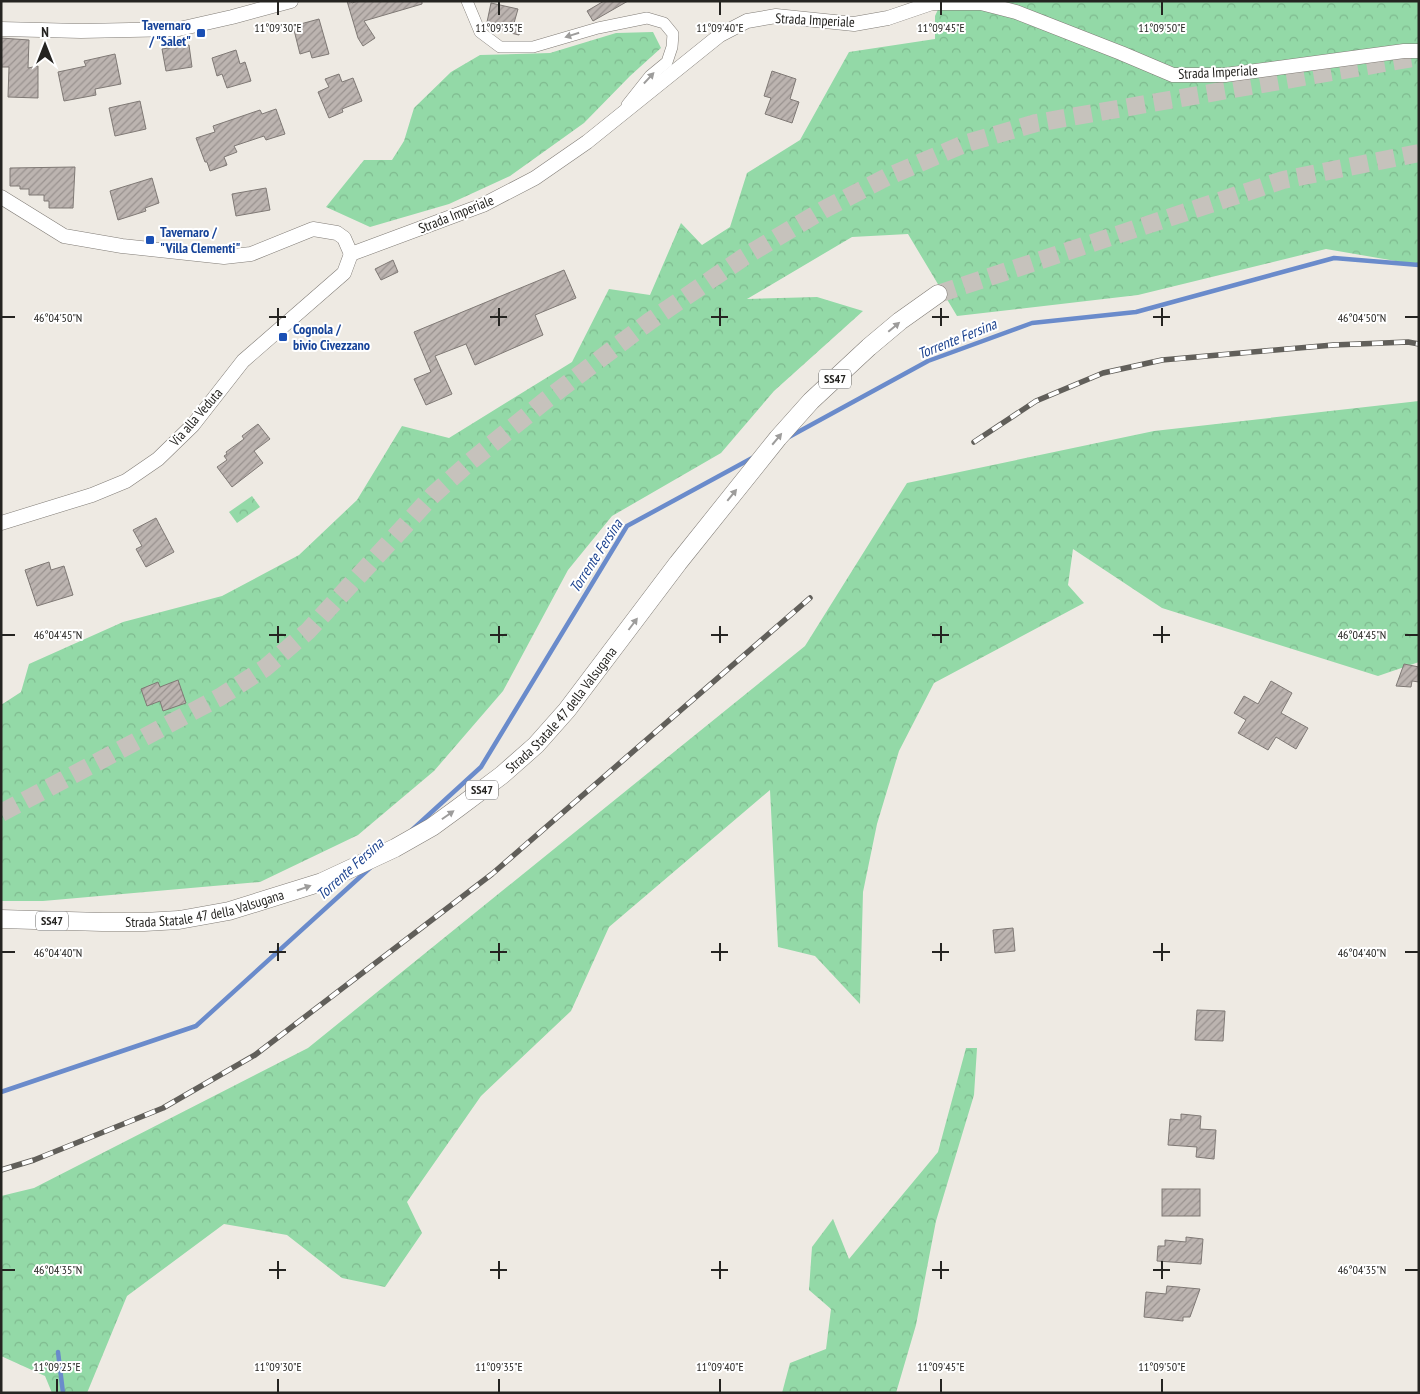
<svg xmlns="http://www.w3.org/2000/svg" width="1420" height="1394" viewBox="0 0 1420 1394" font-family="'PT Sans Narrow',sans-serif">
<defs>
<pattern id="forest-crowns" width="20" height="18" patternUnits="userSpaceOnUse" patternTransform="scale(1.25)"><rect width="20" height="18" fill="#93d9a7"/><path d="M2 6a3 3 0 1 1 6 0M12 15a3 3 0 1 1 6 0" fill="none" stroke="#7fba8f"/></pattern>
<pattern id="building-hatch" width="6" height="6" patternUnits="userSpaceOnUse" patternTransform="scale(1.25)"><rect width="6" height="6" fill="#bcb4b0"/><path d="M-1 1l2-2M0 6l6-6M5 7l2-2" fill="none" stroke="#99928f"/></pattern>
</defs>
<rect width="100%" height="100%" fill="#eeeae3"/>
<g fill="url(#forest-crowns)">
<path d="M942,1H1419V265L1326,249L1138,295L957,316L908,234L852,237L747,299L817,297L863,311L774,391L721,453L612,516L568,570L503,691L434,771L358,835L260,882L43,901H1V705L21,692L29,664L123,622L222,596L299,555L357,500L402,426L449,438L572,362L609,289L650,295L681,223L702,245L730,227L747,173L800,140L849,52L935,39V16Z"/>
<path d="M653,32L661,48L630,76L584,123L510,176L449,204L370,227L326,207L364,160H392L404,141L414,108L451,72L480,55L550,53L616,33Z"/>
<path d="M1419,401V662L1378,676L1162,608L1073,549L1068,585L1084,603L934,683L899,751L877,824L863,892L860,1004L815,956L778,947L770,790L609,927L571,1011L481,1096L407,1202L422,1233L385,1287L342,1278L287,1235L224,1224L127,1296L87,1393H52L45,1376L1,1356V1196L34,1188L308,1048L805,646L907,483L1154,431Z"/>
<path d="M252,496L260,507L237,523L229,512Z"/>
<path d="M966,1048H977L974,1095L936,1221L916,1325L896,1393H782L790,1363L826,1349L831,1309L809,1290L812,1247L833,1219L849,1259L938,1152Z"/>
</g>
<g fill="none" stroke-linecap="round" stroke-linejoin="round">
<g stroke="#6a8bcb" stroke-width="4.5">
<path d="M787,438L928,361L1032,323L1136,312L1334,258L1419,265"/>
<path d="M412,830L481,767L627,526L754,457"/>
<path d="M1,1092L196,1026L371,867"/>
<path d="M58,1352L63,1393"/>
</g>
</g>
<g fill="url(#building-hatch)" stroke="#7f7975">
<path d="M347,1H351L352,3L358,1H422V4L364,21L375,38L363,46L358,38Z"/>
<path d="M604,1H628L593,21L587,11Z"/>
<path d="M491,3L518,9L514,23L521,25L519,35L486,27Z"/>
<path d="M319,19L329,54L312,58L310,51L300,54L293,26Z"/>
<path d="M1,38L29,40L28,68L38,66V98L8,97L9,67H1Z"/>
<path d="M189,45L192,67L166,71L162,49Z"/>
<path d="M236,50L240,64L245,62L251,81L227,88L222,74L217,76L212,58Z"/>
<path d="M115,54L121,84L95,89L96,95L64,101L58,72L86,66L84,61Z"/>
<path d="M772,71L796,79L790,99L799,102L792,123L765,114L771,98L764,96Z"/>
<path d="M339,74L342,82L353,78L362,101L342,109L343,112L329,118L318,92L329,87L325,79Z"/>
<path d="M140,101L146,129L115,136L109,108Z"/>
<path d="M276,109L285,134L266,140L264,136L234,146L237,152L224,157L227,165L210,171L207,162H205L196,138L215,132L213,126L260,110L262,114Z"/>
<path d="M75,167L73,208H49V201H44V195H29V189H20V186H10V168Z"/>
<path d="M152,178L159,203L145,208L146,211L118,220L110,191Z"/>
<path d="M266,188L270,210L236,216L232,194Z"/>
<path d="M393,260L398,272L381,280L375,269Z"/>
<path d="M564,270L576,298L535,315L543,335L475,365L466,344L435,356L452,394L426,405L414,379L431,372L414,332Z"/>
<path d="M258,424L270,439L254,451L263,463L232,487L217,467L227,460L224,456L227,454L226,452L244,439L242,436Z"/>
<path d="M156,518L174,552L146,567L136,549L142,546L133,530Z"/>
<path d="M49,562L51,570L64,566L73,595L37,606L25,570Z"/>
<path d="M1404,664L1419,667V682L1412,681L1411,687L1396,686Z"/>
<path d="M178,680L186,703L163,711L160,701L147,706L141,689L158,682L160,687Z"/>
<path d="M1271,681L1292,693L1281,713L1308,728L1296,749L1276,737L1268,750L1238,733L1246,720L1234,713L1244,696L1258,704Z"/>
<path d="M1013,928L1015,951L995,953L993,930Z"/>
<path d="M1197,1010L1225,1011L1223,1041L1195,1040Z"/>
<path d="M1181,1114L1201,1116L1200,1129L1216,1130L1214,1159L1196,1157L1197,1147L1168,1145L1170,1119L1181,1120Z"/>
<rect x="1162" y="1189" width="38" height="27"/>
<path d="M1186,1237L1203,1239L1201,1264L1157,1261L1158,1246H1165V1240L1186,1242Z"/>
<path d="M1167,1286L1200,1289L1190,1317H1183V1321L1144,1317L1146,1292L1166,1294Z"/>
</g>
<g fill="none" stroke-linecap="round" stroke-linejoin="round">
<g stroke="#c6c2bc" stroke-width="18" stroke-dasharray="18 9" stroke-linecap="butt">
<path d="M938,294L1283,180L1419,153"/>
<path d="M1,813L220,697L265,668L308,631L433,495L471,461L546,400L650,321L744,257L823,210L887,177L964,144L1036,123L1419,57"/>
</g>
<defs>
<path id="minor" d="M467,1L480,32L500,47H533L598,28L647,18L664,23L673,34L672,47L667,62L650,76L627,105"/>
<g id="tertiary">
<path d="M1,29L81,31L179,29L232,17L291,1"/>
<path d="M1,197L64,236L122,246L224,257L251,254L313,229L337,233L344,238L351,254"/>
<path d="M351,254L483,205L535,178L587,142L720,35L747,21L776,16L854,24L888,18L932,3H981L1016,12L1121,53L1173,75H1225L1404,51H1419"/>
<path d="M1,523L92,495L126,481L158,459L193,425L243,361L344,273L351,254"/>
</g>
<g id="trunk">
<path id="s1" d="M1,919L102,922H144L179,920L229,911L322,882L395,848L432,827L458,808L502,775L536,745L567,710L678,563L778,438L811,401L869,347L900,321L938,294"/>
</g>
</defs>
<use href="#minor" stroke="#807c76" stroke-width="12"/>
<use href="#tertiary" stroke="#807c76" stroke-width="15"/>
<use href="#trunk" stroke="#807c76" stroke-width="19"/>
<use href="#minor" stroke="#fff" stroke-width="11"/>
<use href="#tertiary" stroke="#fff" stroke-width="14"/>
<use href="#trunk" stroke="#fff" stroke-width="18"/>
<defs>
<g id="rail">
<path d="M974,442L1036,401L1103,373L1162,360L1333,345L1408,342L1419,344"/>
<path d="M1,1170L34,1160L163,1108L255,1055L492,874L810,598"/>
</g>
</defs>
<use href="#rail" stroke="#615f5a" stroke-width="5.5"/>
<use href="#rail" stroke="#fff" stroke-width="4" stroke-dasharray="11" stroke-linecap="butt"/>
</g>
<defs><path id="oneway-solid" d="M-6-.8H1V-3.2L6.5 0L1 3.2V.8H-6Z" transform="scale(1.25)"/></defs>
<g fill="#9d9c9b">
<use href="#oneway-solid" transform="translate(572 35) rotate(163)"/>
<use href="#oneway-solid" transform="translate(649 78) rotate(-47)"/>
<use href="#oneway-solid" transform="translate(894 327) rotate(-40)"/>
<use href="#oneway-solid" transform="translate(777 439) rotate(-50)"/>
<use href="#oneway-solid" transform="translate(732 495) rotate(-51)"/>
<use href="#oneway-solid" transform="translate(633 624) rotate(-53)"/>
<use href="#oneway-solid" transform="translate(448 815) rotate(-35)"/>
<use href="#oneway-solid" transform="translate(304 888) rotate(-19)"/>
</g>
<path fill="none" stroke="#252421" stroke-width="2" d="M278,2V15M499,2V15M720,2V15M941,2V15M1162,2V15M278,308V326M499,308V326M720,308V326M941,308V326M1162,308V326M2,317H15M269,317H286M490,317H507M711,317H728M932,317H949M1153,317H1170M1405,317H1418M278,626V643M499,626V643M720,626V643M941,626V643M1162,626V643M2,635H15M269,635H286M490,635H507M711,635H728M932,635H949M1153,635H1170M1405,635H1418M278,943V961M499,943V961M720,943V961M941,943V961M1162,943V961M2,952H15M269,952H286M490,952H507M711,952H728M932,952H949M1153,952H1170M1405,952H1418M278,1261V1279M499,1261V1279M720,1261V1279M941,1261V1279M1162,1261V1279M2,1270H15M269,1270H286M490,1270H507M711,1270H728M932,1270H949M1153,1270H1170M1405,1270H1418M57,1379V1392M278,1379V1392M499,1379V1392M720,1379V1392M941,1379V1392M1162,1379V1392"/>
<g fill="#1a4fb4" stroke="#fff" stroke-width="2">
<rect x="196" y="28" width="10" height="10" rx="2.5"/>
<rect x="145" y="235" width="10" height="10" rx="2.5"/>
<rect x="278" y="332" width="10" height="10" rx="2.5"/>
</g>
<g text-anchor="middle" stroke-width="4" stroke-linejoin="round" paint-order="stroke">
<g fill="#fff" stroke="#666664" stroke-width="1">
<rect x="819" y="369.5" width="32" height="19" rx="4"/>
<rect x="466" y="780.5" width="32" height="19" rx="4"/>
<rect x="36" y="911.5" width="32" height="19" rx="4"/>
</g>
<g font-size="12" font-weight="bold" fill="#252421">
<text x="835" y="383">SS47</text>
<text x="482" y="794">SS47</text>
<text x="52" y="925">SS47</text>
</g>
<g font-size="14" fill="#252421" stroke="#fff">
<text transform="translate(815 20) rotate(3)" y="5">Strada Imperiale</text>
<text transform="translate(1218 72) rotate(-3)" y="5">Strada Imperiale</text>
<text transform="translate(456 214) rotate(-22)" y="5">Strada Imperiale</text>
<text transform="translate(196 417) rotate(-49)" y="5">Via alla Veduta</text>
<text dy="5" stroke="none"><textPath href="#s1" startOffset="625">Strada Statale 47 della Valsugana</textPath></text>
<text dy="5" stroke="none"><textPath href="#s1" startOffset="205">Strada Statale 47 della Valsugana</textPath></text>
</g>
<g font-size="14" font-weight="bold" fill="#164399" stroke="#fff" text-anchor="start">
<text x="191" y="30" text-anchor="end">Tavernaro<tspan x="191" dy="16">/ "Salet"</tspan></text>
<text x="160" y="237">Tavernaro /<tspan x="160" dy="16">"Villa Clementi"</tspan></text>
<text x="293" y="334">Cognola /<tspan x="293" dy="16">bivio Civezzano</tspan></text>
</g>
<g font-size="15" font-style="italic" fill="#1e4490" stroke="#fff">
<text transform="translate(957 339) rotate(-22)" y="5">Torrente Fersina</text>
<text transform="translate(596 556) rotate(-57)" y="5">Torrente Fersina</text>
<text transform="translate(350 869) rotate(-42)" y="5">Torrente Fersina</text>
</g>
</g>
<g font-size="12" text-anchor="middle" fill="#252421" stroke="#fff" stroke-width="4" stroke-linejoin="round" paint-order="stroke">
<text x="278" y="32">11°09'30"E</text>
<text x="499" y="32">11°09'35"E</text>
<text x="720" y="32">11°09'40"E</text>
<text x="941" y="32">11°09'45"E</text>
<text x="1162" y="32">11°09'50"E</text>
<text x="58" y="322">46°04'50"N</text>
<text x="1362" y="322">46°04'50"N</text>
<text x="58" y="639">46°04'45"N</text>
<text x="1362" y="639">46°04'45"N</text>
<text x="58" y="957">46°04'40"N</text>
<text x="1362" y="957">46°04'40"N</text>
<text x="58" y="1274">46°04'35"N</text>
<text x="1362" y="1274">46°04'35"N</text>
<text x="57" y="1371">11°09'25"E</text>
<text x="278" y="1371">11°09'30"E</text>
<text x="499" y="1371">11°09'35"E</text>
<text x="720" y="1371">11°09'40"E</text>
<text x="941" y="1371">11°09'45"E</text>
<text x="1162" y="1371">11°09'50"E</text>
</g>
<rect width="1420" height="1394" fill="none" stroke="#252421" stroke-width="5"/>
<g transform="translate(45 45)" stroke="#ffffff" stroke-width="4" paint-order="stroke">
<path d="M0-4L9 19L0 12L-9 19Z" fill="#252421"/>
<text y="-8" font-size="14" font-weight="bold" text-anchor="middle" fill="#252421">N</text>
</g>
</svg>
